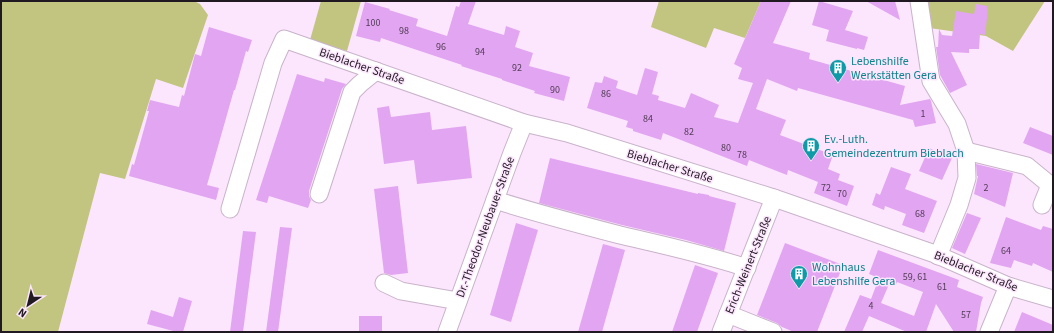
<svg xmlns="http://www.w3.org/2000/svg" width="1054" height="333" viewBox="0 0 1054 333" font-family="'Source Sans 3',sans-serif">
<rect width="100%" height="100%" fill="#fce6fd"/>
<g fill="#c2c57f">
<path d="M1,1H194L200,4L208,15L183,88L156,79L125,179L100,173L58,332H1Z"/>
<path d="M321,1H361L347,51L310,40Z"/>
<path d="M659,1H761L745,38L714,28L706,48L651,27Z"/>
<path d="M926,1H1045L1013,51L986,36L929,28Z"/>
</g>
<g fill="#e2a5f1" fill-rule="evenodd">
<path d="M461,1H476L468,24L504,35L506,26L520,31L515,47L533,53L529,66L570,77L564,101L534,93L535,91L502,80V79L461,66L462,65L381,38L380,42L356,36L365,2L390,9L389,10L418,19L416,26L447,36L456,6L459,7Z"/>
<path d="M761,1H791L773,43L810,53L809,59L905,86L900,105L930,99L931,101L936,123L915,127L913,120L798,88L797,91L767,79L756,109L786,120L780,135L833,155L828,169L840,174L838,180L854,186L847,206L814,193L818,182L788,170L787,175L749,160L747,166L663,133L661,140L633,131V129L626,127L628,121L587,108L595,82L602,83L604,76L618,81L616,88L637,95L645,68L658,72L652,94L659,96L658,100L685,108L691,93L719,105L714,117L738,123L753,83L738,79L742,68L734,64Z"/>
<path d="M819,1L853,11L845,30L868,37L864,50L857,48V49L826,41L829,30L812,25Z"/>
<path d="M866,1H895L900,20Z"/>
<path d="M976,4L987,6V10H988L985,35L980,34L979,49H969V53L951,52L967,85L950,93L940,75L936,47H938L939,29L942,35L952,36L956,11L974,14Z"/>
<path d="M209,27L252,40L248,52L246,51L235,90H234L207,185L219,188L216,200L129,176L132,164L134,165L149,111H147L150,100L179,107L182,95L184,96L195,54L201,56Z"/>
<path d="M297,74L324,82L325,78L346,84L342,89L309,191V196L311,200L308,208L269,196L267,203L256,200Z"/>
<path d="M389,106L391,117L430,112L432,130L466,126L472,178L417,184L414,160L384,164L377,108Z"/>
<path d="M1030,127L1053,136V155L1023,143Z"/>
<path d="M929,148L952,158L942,180L919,171Z"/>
<path d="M550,158L698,194V193L709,195V196L736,203L724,251L686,240L622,225L539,203Z"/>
<path d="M976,164L1013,173L1005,207L974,194L978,176H977Z"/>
<path d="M891,167L911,174L905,189L937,201L924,233L902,225L906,214L885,206L884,210L872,205L876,193L880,195Z"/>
<path d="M398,186L408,273L391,275L384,273L374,189Z"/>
<path d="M967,213L981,218L965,254L952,248Z"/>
<path d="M1006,217L1041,230L1043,226L1053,229V272L1033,263L1032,266L1014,260L1011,268L990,263Z"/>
<path d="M516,223L538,230L511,322L490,315Z"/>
<path d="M280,227L292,228L278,332H266Z"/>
<path d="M243,231L256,232L243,332H230Z"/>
<path d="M785,243L843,265L817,332H794L782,327L777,323L757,315Z"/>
<path d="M603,244L625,250L602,332H578Z"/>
<path d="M878,250L959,280L957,287L983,297L981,303L976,332H954L936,304L926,332H907L869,316L862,332H844L860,295L871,299L879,278L869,274ZM890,282L896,284L897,282L923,292L914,316L881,303Z"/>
<path d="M695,265L718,273L697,332H672Z"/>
<path d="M179,297L192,301L183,332H177L147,324L151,310L173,317Z"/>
<path d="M1022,312L1053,325V332H1014Z"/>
<rect x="359" y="316" width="23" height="16"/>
</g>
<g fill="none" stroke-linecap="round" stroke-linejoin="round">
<defs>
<g id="minor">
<path d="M919,1L931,81L957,124L966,151L967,178L959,205L938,256"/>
<path d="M966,151L1027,166L1050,185L1042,205"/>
<path d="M319,194L352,92L360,84L376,71"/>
<path d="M495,200C536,213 578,224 620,235C663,245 705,254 747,268"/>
<path d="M230,209L273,63L284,39L524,123L567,133L774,198L935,254L1008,286L1053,299"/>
<path d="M384,283L401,291L458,301"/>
<path d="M728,314L773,332"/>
<path d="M447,332L512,153L524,123"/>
<path d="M721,332L774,198"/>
<path d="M989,332L1008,286"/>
</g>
</defs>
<use href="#minor" stroke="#c9b3ca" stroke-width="19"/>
<use href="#minor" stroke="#fff" stroke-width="17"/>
</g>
<defs>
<symbol id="building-pin" viewBox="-11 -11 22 30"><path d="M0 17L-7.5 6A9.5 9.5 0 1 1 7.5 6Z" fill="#0f9aa8" stroke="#fce6fd"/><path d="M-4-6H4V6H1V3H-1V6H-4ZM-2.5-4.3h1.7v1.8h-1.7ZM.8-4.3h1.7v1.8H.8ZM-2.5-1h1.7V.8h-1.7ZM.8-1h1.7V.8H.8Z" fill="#fff"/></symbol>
</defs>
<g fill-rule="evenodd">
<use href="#building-pin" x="828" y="58" width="20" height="27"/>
<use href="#building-pin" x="801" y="136" width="20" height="27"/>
<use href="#building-pin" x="789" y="264" width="20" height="27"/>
</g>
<g text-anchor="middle" stroke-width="3" stroke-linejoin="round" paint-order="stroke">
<g font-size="10" fill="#513c55">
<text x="373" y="26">100</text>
<text x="404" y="34">98</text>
<text x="441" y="50">96</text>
<text x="480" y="55">94</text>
<text x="517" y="71">92</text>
<text x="555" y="93">90</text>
<text x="606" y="97">86</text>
<text x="923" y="117">1</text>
<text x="648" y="122">84</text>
<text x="689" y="135">82</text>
<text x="726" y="151">80</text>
<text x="742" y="158">78</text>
<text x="826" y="191">72</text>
<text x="986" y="191">2</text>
<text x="842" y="197">70</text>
<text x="920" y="217">68</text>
<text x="1006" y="254">64</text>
<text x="915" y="280">59, 61</text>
<text x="942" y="290">61</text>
<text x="871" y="309">4</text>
<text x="966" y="318">57</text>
</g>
<g font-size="12" fill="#0d838f" stroke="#fce6fd" text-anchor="start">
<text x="851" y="65">Lebenshilfe<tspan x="851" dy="14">Werkstätten Gera</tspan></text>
<text x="824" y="143">Ev.-Luth.<tspan x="824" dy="14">Gemeindezentrum Bieblach</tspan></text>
<text x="812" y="271">Wohnhaus<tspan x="812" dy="14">Lebenshilfe Gera</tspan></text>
</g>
<g font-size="12" fill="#211921" stroke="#fce6fd">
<text transform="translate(362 66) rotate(19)" y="4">Bieblacher Straße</text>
<text transform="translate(670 166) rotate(17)" y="4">Bieblacher Straße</text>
<text transform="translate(485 227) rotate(-70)" y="4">Dr.-Theodor-Neubauer-Straße</text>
<text transform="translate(748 265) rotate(-68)" y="4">Erich-Weinert-Straße</text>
<text transform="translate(976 271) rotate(22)" y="4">Bieblacher Straße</text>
</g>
</g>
<rect width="1054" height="333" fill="none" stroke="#211921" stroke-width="4"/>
<g transform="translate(28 305) rotate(215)" stroke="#fce6fd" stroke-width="3" paint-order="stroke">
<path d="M0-3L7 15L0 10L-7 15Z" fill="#211921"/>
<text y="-6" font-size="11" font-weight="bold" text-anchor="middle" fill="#211921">N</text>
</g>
</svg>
